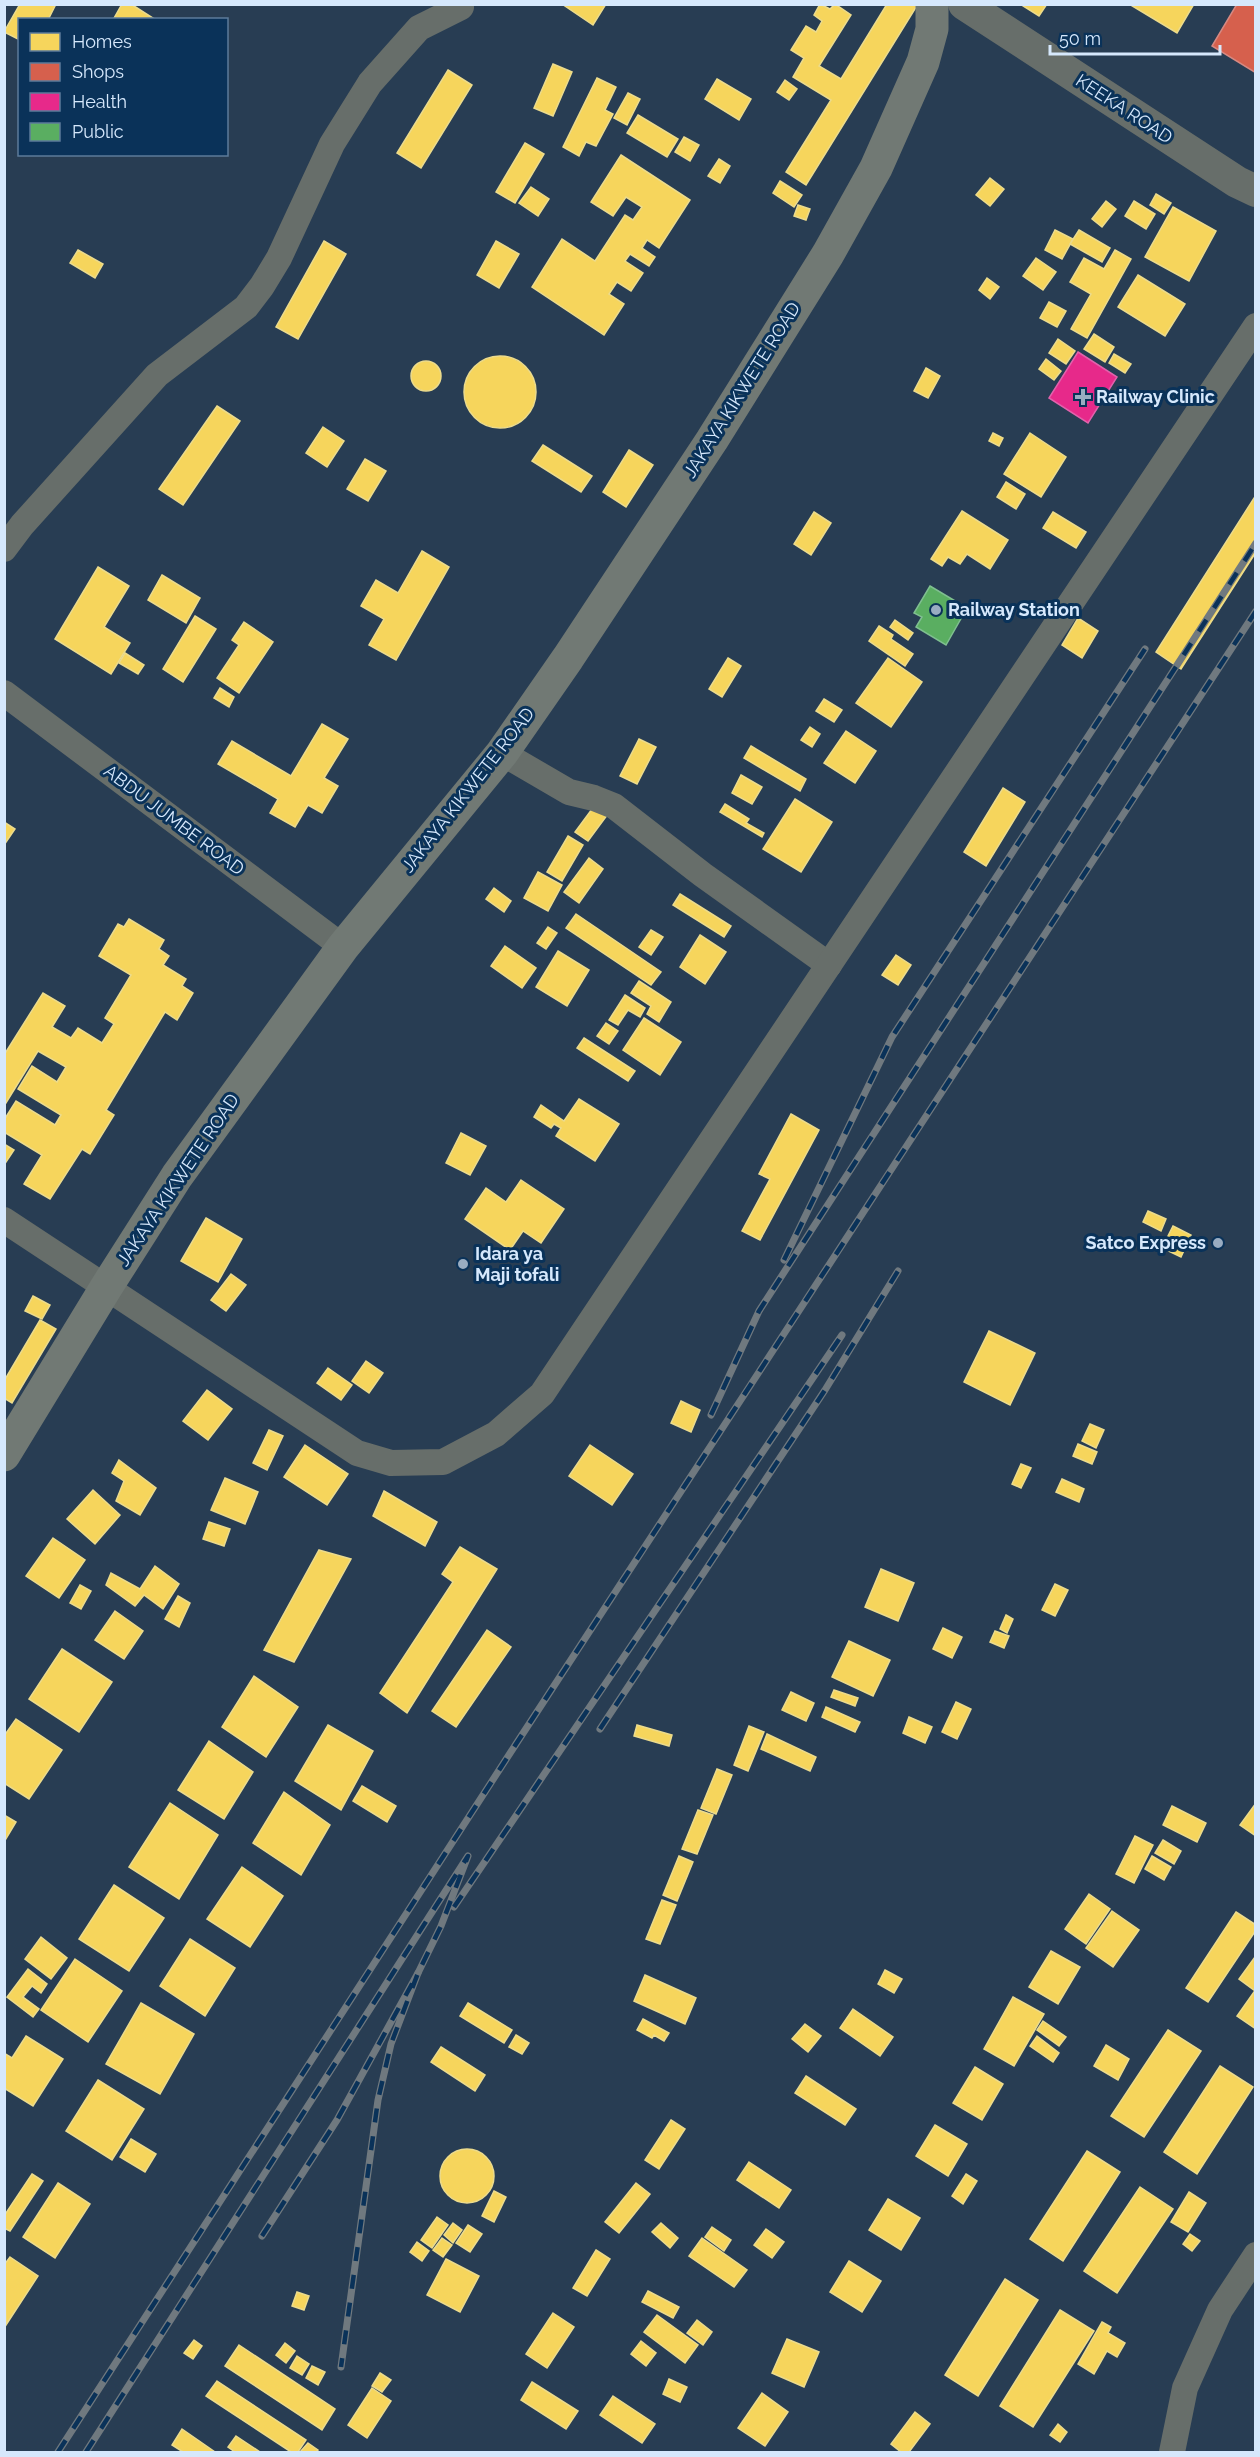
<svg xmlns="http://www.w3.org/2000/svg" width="1260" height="2457" viewBox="0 0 1260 2457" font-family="Raleway,sans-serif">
<rect width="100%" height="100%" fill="#283d53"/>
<g fill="#f6d55c" stroke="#ecdb8c" stroke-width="1.5">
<path d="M20,4H56L49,18L52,20H20V40L4,32Z"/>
<path d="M122,4H131L156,20H113Z"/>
<path d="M562,4H606L593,25Z"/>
<path d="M820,4L830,9L835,4L851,15L819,66L841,79L887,4H918L806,185L786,172L831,100L793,77L804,58L791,50L806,26L816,32L822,21L814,15Z"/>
<path d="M1020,4H1047L1039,16Z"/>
<path d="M1129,4H1194L1177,33Z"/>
<path d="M553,64L572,72L553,116L534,108Z"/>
<path d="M448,70L472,85L421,168L397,153Z"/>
<path d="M597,78L616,87L605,110L613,114L596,146L586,142L579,156L563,147Z"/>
<path d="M717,79L751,99L739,120L705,99Z"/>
<path d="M785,80L797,89L789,100L777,92Z"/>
<path d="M628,93L640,99L627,125L614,118Z"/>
<path d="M638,115L678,139L667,157L627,133Z"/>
<path d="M684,137L699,145L690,161L675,152Z"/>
<path d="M525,143L544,154L515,203L496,192Z"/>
<path d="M621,155L690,200L659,248L647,240L642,248L655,257L649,266L630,254L625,261L643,273L631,291L617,282L609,294L624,304L604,335L532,287L562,239L595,261L625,215L633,220L642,207L626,197L613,216L591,202Z"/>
<path d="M719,159L730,166L720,183L708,176Z"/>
<path d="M990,178L1004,189L990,206L976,195Z"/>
<path d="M780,181L802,195L794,207L773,193Z"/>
<path d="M531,187L549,199L538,216L519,203Z"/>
<path d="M1156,194L1171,203L1164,214L1150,205Z"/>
<path d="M1106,201L1116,209L1102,227L1092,219Z"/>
<path d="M1134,201L1155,214L1146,229L1125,216Z"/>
<path d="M798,205L810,209L806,220L794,216Z"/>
<path d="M1173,207L1216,231L1189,281L1145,257Z"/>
<path d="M1055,230L1073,239L1062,259L1045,250Z"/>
<path d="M1079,230L1110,248L1102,262L1070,244Z"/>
<path d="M324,241L346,254L298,339L276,327Z"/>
<path d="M496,241L519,254L499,288L477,275Z"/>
<path d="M78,250L103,264L95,278L70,263Z"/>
<path d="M1115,250L1131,259L1087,338L1071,329L1091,294L1070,282L1084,258L1104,269Z"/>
<path d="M1036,258L1056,272L1043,290L1023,276Z"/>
<path d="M1138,275L1185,304L1165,336L1118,307Z"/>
<path d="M987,278L999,287L990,299L979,290Z"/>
<path d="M1049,302L1066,311L1057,327L1040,318Z"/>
<path d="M1094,334L1114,347L1105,362L1084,349Z"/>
<path d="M1058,339L1075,351L1066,364L1049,353Z"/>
<path d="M1114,354L1131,364L1125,373L1109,363Z"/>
<circle cx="500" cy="392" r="36"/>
<path d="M1046,359L1061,371L1054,380L1039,369Z"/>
<circle cx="426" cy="376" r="15"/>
<path d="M926,368L940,376L928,398L914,391Z"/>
<path d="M217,406L240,421L183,505L159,489Z"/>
<path d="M323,427L344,441L327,467L306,453Z"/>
<path d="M993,433L1003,438L999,446L989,441Z"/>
<path d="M1030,433L1066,457L1041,497L1004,474Z"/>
<path d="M543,445L592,476L581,492L532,461Z"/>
<path d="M629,450L653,465L626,507L603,492Z"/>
<path d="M365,459L386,471L368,501L347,489Z"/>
<path d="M1006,482L1025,494L1016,509L997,497Z"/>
<path d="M1256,495V552L1181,669L1156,652Z"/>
<path d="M962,511L1008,540L990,569L967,554L960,564L948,557L942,566L931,559Z"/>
<path d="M814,512L831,523L811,555L794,544Z"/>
<path d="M1053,512L1086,532L1076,548L1043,528Z"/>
<path d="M422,551L449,567L396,660L369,645L384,619L361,606L376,580L398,593Z"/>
<path d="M98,567L129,586L104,627L130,643L111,674L55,639Z"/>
<path d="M162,575L200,598L186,623L148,600Z"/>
<path d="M195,616L216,629L183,682L163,669Z"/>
<path d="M1078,618L1098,631L1082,658L1062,645Z"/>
<path d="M895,620L913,633L908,640L890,627Z"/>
<path d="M244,622L273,642L239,693L217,678L239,645L232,640Z"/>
<path d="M879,626L893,635L891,639L913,654L905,666L869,641Z"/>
<path d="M125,653L144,665L138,674L119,663Z"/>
<path d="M728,658L741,666L722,697L709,689Z"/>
<path d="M888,658L922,682L891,727L856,703Z"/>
<path d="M220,688L234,697L229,707L214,698Z"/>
<path d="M824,699L842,710L834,722L816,711Z"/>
<path d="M322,724L348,739L324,778L338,786L322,813L308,805L295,827L270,813L278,799L218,764L232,741L291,776Z"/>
<path d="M810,727L820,734L812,747L801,740Z"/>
<path d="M846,731L876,751L855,783L824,763Z"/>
<path d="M639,739L656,747L637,784L620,776Z"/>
<path d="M751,746L806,779L800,791L744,758Z"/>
<path d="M741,775L762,787L752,804L732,793Z"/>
<path d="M1003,788L1025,802L986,866L964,852Z"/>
<path d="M795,799L832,822L801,872L763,849Z"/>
<path d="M725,804L749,819L746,823L764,833L762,837L720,812Z"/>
<path d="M595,805L608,814L588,841L575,832Z"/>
<path d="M4,822L15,829L4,845Z"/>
<path d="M568,836L583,845L562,881L547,872Z"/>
<path d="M589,858L603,869L579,903L564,892Z"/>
<path d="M538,872L562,885L548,911L524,898Z"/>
<path d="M494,888L511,901L504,912L486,899Z"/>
<path d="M680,894L731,926L724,937L673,905Z"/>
<path d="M576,914L661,972L651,985L566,928Z"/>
<path d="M129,919L164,940L159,949L169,956L163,965L186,979L182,986L193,993L177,1020L165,1012L106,1110L114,1115L90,1154L82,1149L50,1199L24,1184L42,1155L4,1132V1120L16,1101L55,1125L61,1115L18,1089L32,1066L57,1082L66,1067L38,1051L4,1106V1055L43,993L65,1006L52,1027L71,1038L78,1028L102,1043L114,1024L105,1018L131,975L99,956L118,924L124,927Z"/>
<path d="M548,927L557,933L546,949L537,943Z"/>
<path d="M651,930L663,937L651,955L639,947Z"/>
<path d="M700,935L726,952L705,984L680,967Z"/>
<path d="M505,946L536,968L522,988L491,966Z"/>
<path d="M558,951L589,970L567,1006L536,987Z"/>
<path d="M896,955L911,965L898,985L882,975Z"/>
<path d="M639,981L671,1002L659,1022L647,1014L651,1006L631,993Z"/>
<path d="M625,995L645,1008L640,1017L628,1010L618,1025L609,1020Z"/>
<path d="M644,1018L681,1042L660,1075L623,1050Z"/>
<path d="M606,1023L618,1031L609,1044L597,1036Z"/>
<path d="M584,1038L635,1071L628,1081L577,1048Z"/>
<path d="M579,1099L619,1124L595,1161L556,1136L561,1128L554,1124L551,1128L534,1117L541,1105L564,1121Z"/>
<path d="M791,1114L819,1130L760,1240L742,1231L770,1179L759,1174Z"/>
<path d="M461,1133L486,1146L470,1175L446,1163Z"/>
<path d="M4,1144L14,1150L4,1165Z"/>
<path d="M521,1180L564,1209L541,1243L523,1231L510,1250L465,1219L486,1188L506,1202Z"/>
<path d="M1148,1211L1166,1219L1161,1231L1143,1222Z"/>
<path d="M206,1218L242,1239L218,1282L181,1261Z"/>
<path d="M1173,1226L1191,1235L1181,1257L1162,1248Z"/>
<path d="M231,1274L246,1285L226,1311L211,1300Z"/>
<path d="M33,1296L50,1305L42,1319L25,1311Z"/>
<path d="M40,1320L56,1329L12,1403L4,1398V1381Z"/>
<path d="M989,1331L1035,1353L1010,1405L964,1382Z"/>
<path d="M366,1361L383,1373L369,1393L352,1381Z"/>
<path d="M328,1368L352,1385L341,1400L317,1383Z"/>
<path d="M207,1390L232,1409L208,1440L183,1421Z"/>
<path d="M681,1401L700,1410L691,1432L671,1423Z"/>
<path d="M1090,1424L1104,1430L1096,1448L1082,1441Z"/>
<path d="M269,1430L283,1436L267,1470L253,1463Z"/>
<path d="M1078,1444L1097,1452L1092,1464L1073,1456Z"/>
<path d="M305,1445L348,1474L327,1505L284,1477Z"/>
<path d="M590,1445L633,1474L612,1505L569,1476Z"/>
<path d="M119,1460L156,1488L140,1515L116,1501L124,1481L112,1473Z"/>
<path d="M1021,1464L1031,1468L1021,1488L1012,1484Z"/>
<path d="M225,1478L258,1492L245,1524L211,1510Z"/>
<path d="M1062,1479L1084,1489L1079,1502L1056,1492Z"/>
<path d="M93,1490L120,1515L95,1544L67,1519Z"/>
<path d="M384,1491L437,1522L425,1546L373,1516Z"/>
<path d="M209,1522L230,1529L224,1546L203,1539Z"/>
<path d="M53,1538L85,1560L59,1598L26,1576Z"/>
<path d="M460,1547L497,1569L407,1713L380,1693L453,1582L442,1574Z"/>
<path d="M319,1550L351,1559L294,1662L264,1650Z"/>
<path d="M155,1566L179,1584L163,1609L144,1595L135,1606L106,1585L111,1573L140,1589Z"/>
<path d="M881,1569L914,1583L898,1621L865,1607Z"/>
<path d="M1055,1584L1068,1590L1055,1616L1042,1610Z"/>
<path d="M80,1585L91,1591L81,1609L70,1603Z"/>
<path d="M178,1596L190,1603L179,1627L165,1619Z"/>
<path d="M115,1611L143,1631L124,1659L95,1640Z"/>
<path d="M1006,1615L1013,1619L1007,1633L1000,1629Z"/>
<path d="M943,1628L962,1637L952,1658L933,1649Z"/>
<path d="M487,1630L511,1647L456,1727L432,1711Z"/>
<path d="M995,1631L1009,1636L1004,1648L990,1642Z"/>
<path d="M849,1641L890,1660L873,1696L832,1677Z"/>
<path d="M62,1649L112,1682L79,1732L29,1699Z"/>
<path d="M254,1676L298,1707L266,1757L222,1727Z"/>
<path d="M834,1690L858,1698L855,1706L831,1697Z"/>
<path d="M791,1692L814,1703L806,1721L782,1710Z"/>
<path d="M956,1702L971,1709L957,1739L942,1732Z"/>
<path d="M826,1707L860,1722L855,1732L822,1717Z"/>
<path d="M909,1717L932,1727L925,1743L903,1733Z"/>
<path d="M16,1719L62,1750L29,1799L4,1783V1736Z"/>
<path d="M328,1725L373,1751L341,1810L295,1781Z"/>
<path d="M637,1725L672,1735L669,1746L634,1736Z"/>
<path d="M749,1726L764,1732L748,1771L734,1765Z"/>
<path d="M767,1734L816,1757L810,1771L761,1749Z"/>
<path d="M209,1741L253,1772L224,1819L178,1790Z"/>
<path d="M717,1769L732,1775L716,1814L701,1808Z"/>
<path d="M362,1786L396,1806L387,1822L353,1801Z"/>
<path d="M284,1792L330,1825L301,1875L253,1843Z"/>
<path d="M170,1803L218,1835L179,1899L129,1867Z"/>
<path d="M1256,1803V1836L1240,1825Z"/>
<path d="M1172,1806L1206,1823L1197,1842L1163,1825Z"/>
<path d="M698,1810L713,1815L697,1854L682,1849Z"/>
<path d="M4,1815L16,1822L4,1842Z"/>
<path d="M1135,1836L1153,1845L1134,1883L1116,1874Z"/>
<path d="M1163,1840L1181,1851L1174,1864L1155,1853Z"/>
<path d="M679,1856L693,1862L677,1901L663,1895Z"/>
<path d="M1152,1856L1171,1867L1164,1880L1145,1869Z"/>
<path d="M242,1867L283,1896L250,1947L207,1919Z"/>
<path d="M114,1885L164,1918L129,1971L79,1939Z"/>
<path d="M1089,1894L1110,1909L1086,1944L1065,1929Z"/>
<path d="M662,1900L676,1905L660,1944L646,1939Z"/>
<path d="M1112,1911L1139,1930L1113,1967L1086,1948Z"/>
<path d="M1236,1912L1256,1925V1930L1208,2002L1186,1988Z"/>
<path d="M41,1937L67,1958L51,1979L25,1959Z"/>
<path d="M190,1939L235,1968L205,2016L160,1986Z"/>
<path d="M1051,1951L1080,1967L1058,2004L1029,1987Z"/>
<path d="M1255,1957L1256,1989L1254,1990L1239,1979Z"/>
<path d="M75,1959L122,1991L88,2042L41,2010Z"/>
<path d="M28,1969L47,1984L41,1993L32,1986L23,1997L39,2009L33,2017L7,1997Z"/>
<path d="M885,1970L902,1979L894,1993L878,1984Z"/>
<path d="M645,1975L696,1998L685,2024L634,2001Z"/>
<path d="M1254,1992L1256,1993V2029L1237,2016Z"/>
<path d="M1013,1997L1044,2014L1014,2066L984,2049Z"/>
<path d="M141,2003L194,2034L160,2094L106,2064Z"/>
<path d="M468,2003L512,2030L504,2043L460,2016Z"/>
<path d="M853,2009L893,2037L880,2056L840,2028Z"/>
<path d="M643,2019L669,2033L664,2041L654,2035L652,2038L637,2030Z"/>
<path d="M1043,2021L1066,2037L1059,2046L1037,2030Z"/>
<path d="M805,2024L821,2036L808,2052L792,2039Z"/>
<path d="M1168,2030L1201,2051L1144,2137L1111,2116Z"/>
<path d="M516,2035L529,2043L522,2054L509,2047Z"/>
<path d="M26,2036L63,2059L33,2106L4,2088V2053L12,2058Z"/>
<path d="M1037,2036L1059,2053L1053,2062L1030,2046Z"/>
<path d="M1106,2045L1129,2059L1118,2080L1094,2066Z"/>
<path d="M441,2047L485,2075L475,2091L431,2062Z"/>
<path d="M1220,2066L1253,2087L1197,2174L1164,2152Z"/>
<path d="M975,2067L1003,2084L982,2120L953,2103Z"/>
<path d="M806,2076L856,2109L845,2125L795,2093Z"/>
<path d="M98,2080L144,2109L112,2160L66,2131Z"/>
<path d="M671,2120L685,2129L659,2169L645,2160Z"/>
<path d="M935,2125L967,2144L948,2176L916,2156Z"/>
<path d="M131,2139L156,2154L145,2172L120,2157Z"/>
<circle cx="467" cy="2176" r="27"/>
<path d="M1087,2151L1120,2172L1063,2261L1030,2239Z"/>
<path d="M749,2162L791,2190L779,2208L737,2180Z"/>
<path d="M32,2174L43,2181L10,2231L4,2228V2216Z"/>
<path d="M966,2174L977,2181L963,2204L952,2196Z"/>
<path d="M58,2183L90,2204L55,2258L23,2237Z"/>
<path d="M636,2183L650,2194L619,2233L605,2222Z"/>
<path d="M1140,2187L1173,2209L1117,2293L1084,2271Z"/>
<path d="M494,2191L506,2197L494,2222L482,2216Z"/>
<path d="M1189,2192L1206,2203L1188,2232L1171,2222Z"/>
<path d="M888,2199L920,2218L901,2250L869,2230Z"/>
<path d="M437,2217L448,2225L432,2248L421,2240Z"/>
<path d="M453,2223L462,2230L453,2243L444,2235Z"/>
<path d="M661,2223L678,2238L670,2248L652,2232Z"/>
<path d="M468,2225L482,2234L470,2252L456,2243Z"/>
<path d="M712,2227L731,2240L724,2251L705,2237Z"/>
<path d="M766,2229L784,2242L772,2258L754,2245Z"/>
<path d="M1190,2234L1200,2241L1192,2251L1183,2244Z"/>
<path d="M442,2238L452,2245L443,2257L433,2250Z"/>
<path d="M702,2238L747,2270L734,2287L689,2256Z"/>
<path d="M417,2242L429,2251L422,2261L410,2252Z"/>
<path d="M596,2250L610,2259L587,2296L573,2288Z"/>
<path d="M10,2257L38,2276L6,2325L4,2265Z"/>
<path d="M446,2259L479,2276L460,2312L427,2295Z"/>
<path d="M849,2261L881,2281L862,2312L830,2292Z"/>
<path d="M1005,2279L1038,2300L978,2396L945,2375Z"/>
<path d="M648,2291L679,2307L673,2318L642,2302Z"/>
<path d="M297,2292L309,2296L304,2310L292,2306Z"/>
<path d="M1060,2310L1094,2331L1033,2427L1000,2406Z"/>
<path d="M553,2313L574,2327L547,2368L526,2354Z"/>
<path d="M657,2315L698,2345L685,2363L644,2332Z"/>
<path d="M697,2320L712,2332L703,2345L687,2333Z"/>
<path d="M1102,2322L1111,2327L1108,2333L1125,2343L1117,2357L1107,2351L1094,2374L1078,2364Z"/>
<path d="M787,2339L819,2352L804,2387L772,2373Z"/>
<path d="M194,2340L202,2346L193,2359L184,2353Z"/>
<path d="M641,2341L656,2353L646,2366L631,2354Z"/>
<path d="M285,2343L295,2351L286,2363L276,2355Z"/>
<path d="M239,2345L335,2409L322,2430L225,2366Z"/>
<path d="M297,2356L309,2364L302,2375L290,2368Z"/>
<path d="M312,2366L325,2372L318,2385L306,2378Z"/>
<path d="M380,2373L391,2380L382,2392L372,2386Z"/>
<path d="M669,2379L687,2387L680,2402L663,2394Z"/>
<path d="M217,2381L306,2440L298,2452H291L206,2396Z"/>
<path d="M532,2382L578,2411L566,2429L521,2400Z"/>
<path d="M372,2388L391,2401L367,2438L348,2425Z"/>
<path d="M762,2393L788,2412L765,2446L738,2428Z"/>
<path d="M613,2396L655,2424L642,2443L600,2415Z"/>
<path d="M915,2412L930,2424L909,2452H901L891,2444Z"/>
<path d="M1058,2424L1067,2432L1060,2442L1050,2435Z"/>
<path d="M182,2429L215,2452H183L172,2445Z"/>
<path d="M236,2436L260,2452H235L228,2447Z"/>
<path d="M308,2443L318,2450L316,2452H300Z"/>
</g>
<path fill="#d6604d" stroke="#d68982" stroke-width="1.5" d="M1237,4H1256V73L1212,46Z"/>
<path fill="#e7298a" stroke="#e262ac" stroke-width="1.5" d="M1078,352L1117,377L1088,423L1049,398Z"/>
<path fill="#5aae61" stroke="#7fbf90" stroke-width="1.5" d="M930,586L967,608L946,645L916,627L922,617L914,613Z"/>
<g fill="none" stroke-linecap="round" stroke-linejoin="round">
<g stroke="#676e6a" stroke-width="26">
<path d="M4,549L22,525L157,375L246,307L262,286L279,258L332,144L370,83L419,28L461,7"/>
<path d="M4,693L343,947"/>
<path d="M502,753L569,792L594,798L614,806L703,875L829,965"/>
<path d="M4,1220L357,1453L391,1463L443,1462L496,1434L542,1394L1256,326"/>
<path d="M1172,2452L1185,2388L1220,2310L1256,2255"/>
</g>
<path stroke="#676e6a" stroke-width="32" d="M964,4L1237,182L1256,191"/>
<path stroke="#717974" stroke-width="33" d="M4,1455L107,1286L177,1176L343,947L502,753L568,658L712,440L828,254L876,168L923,62L932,29V4"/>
<defs>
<g id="rail">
<path d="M784,1260L892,1037L1145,649"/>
<path d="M711,1415L759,1311L1256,543"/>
<path d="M600,1729L825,1390L898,1271"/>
<path d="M454,1907L842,1335"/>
<path d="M262,2236L337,2120L418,1973L391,2044L378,2100L341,2367"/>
<path d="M58,2452L516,1744L1256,611"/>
<path d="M86,2452L468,1856L441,1926L418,1973"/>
</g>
</defs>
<use href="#rail" stroke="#70797f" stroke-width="7"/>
<use href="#rail" stroke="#0a3259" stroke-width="4.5" stroke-dasharray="14" stroke-linecap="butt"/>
</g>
<g fill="#99acc1" stroke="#0a3259" stroke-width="2">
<path d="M1080 388h6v6h6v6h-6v6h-6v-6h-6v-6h6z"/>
<circle cx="936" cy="610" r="6"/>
<circle cx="1218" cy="1243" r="6"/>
<circle cx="463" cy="1264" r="6"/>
</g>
<g text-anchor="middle" stroke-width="6" stroke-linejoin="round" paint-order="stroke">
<g font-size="18" fill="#d6e8fc" stroke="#0a3259">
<text transform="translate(1124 109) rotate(33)" y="6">KEEKA ROAD</text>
<text transform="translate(742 390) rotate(-58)" y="6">JAKAYA KIKWETE ROAD</text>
<text transform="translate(468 790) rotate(-52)" y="6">JAKAYA KIKWETE ROAD</text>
<text transform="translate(174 820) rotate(37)" y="6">ABDU JUMBE ROAD</text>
<text transform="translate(178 1180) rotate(-56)" y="6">JAKAYA KIKWETE ROAD</text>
</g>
<g font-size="18" font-weight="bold" fill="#d6e8fc" stroke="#0a3259" text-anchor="start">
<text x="1096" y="403">Railway Clinic</text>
<text x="948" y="616">Railway Station</text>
<text x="1206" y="1249" text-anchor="end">Satco Express</text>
<text x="475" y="1260">Idara ya<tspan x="475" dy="21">Maji tofali</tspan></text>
</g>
</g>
<rect width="1260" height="2457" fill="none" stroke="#d6e8fc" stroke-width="12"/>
<rect x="18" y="18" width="210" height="138" fill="#0a3259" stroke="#5c7b9a" stroke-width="1.5"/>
<rect x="30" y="33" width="30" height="18" fill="#f6d55c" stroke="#5c7b9a" stroke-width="1.5"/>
<text x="72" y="48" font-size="18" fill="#d6e8fc">Homes</text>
<rect x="30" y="63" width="30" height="18" fill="#d6604d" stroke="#5c7b9a" stroke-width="1.5"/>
<text x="72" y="78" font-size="18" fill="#d6e8fc">Shops</text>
<rect x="30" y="93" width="30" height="18" fill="#e7298a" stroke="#5c7b9a" stroke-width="1.5"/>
<text x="72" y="108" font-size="18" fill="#d6e8fc">Health</text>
<rect x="30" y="123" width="30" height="18" fill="#5aae61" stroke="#5c7b9a" stroke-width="1.5"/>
<text x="72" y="138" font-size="18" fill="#d6e8fc">Public</text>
<path d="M1050 45v9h170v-9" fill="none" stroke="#d6e8fc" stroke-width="3"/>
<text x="1059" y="45" font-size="18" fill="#d6e8fc" stroke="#0a3259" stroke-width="4.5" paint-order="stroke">50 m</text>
</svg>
